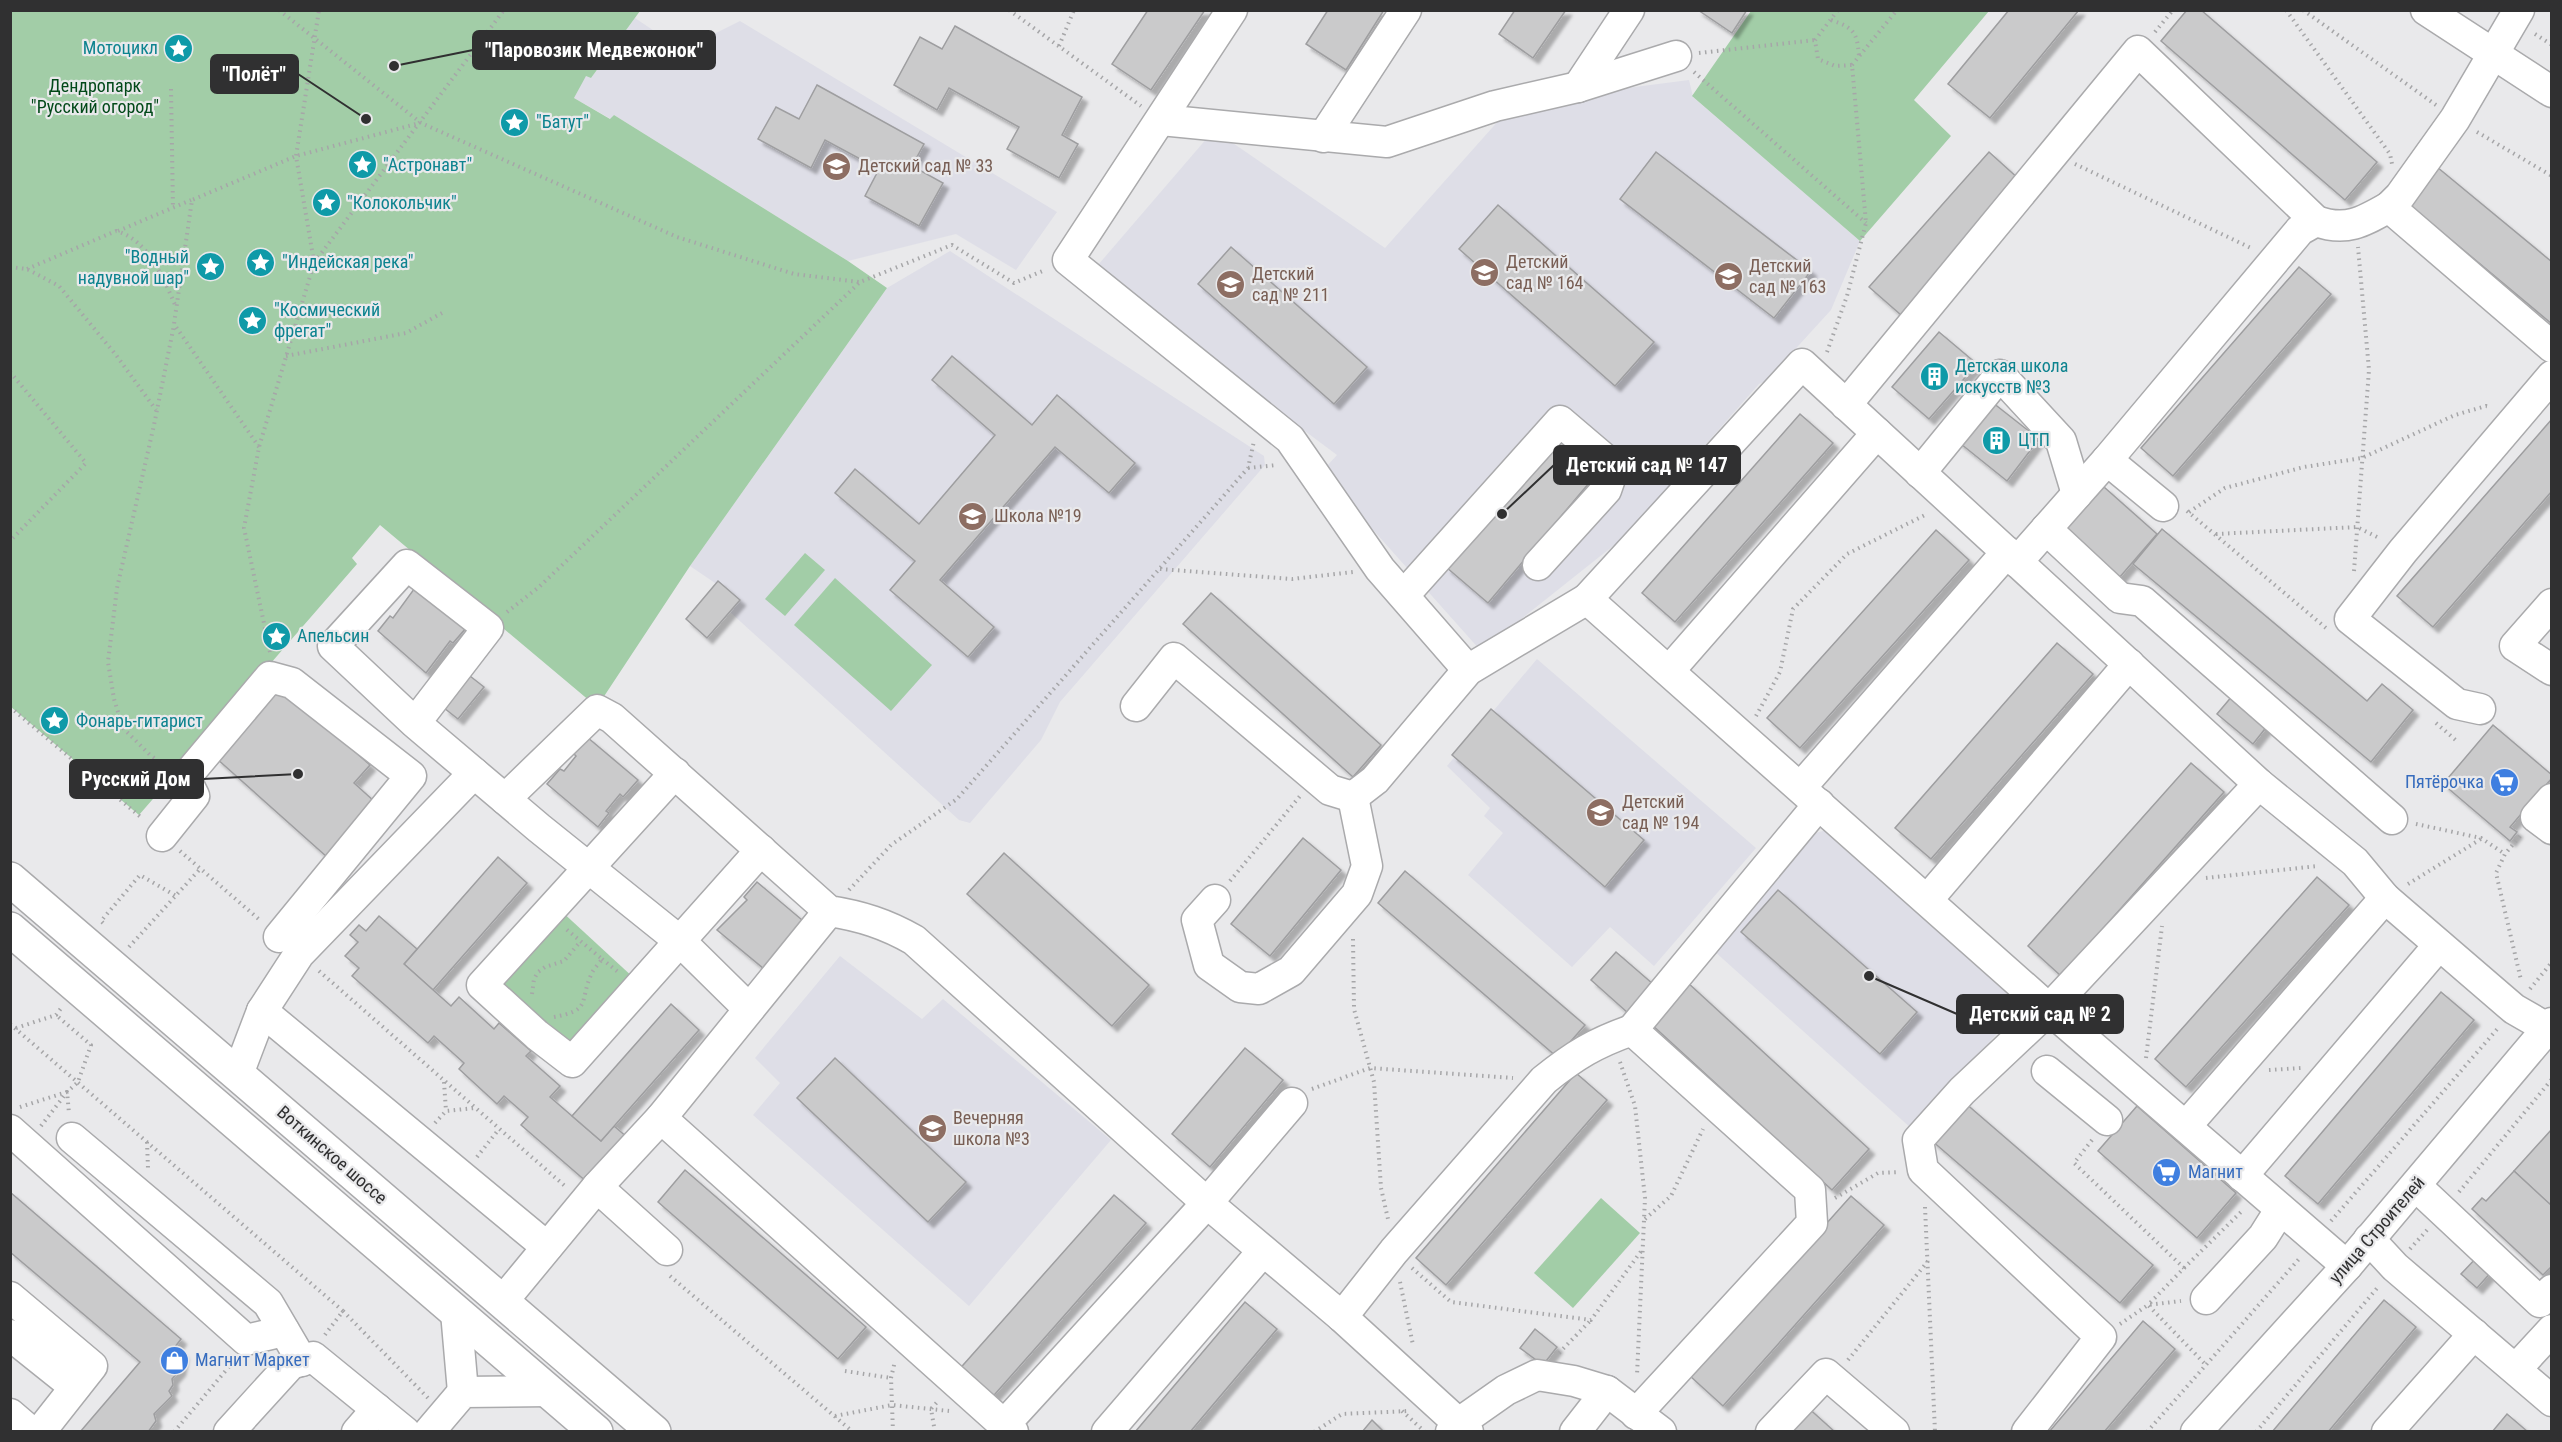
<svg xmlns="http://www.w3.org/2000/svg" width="2562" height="1442" viewBox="0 0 2562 1442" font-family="'Roboto Condensed',sans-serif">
<defs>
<filter id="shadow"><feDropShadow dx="5.5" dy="5.5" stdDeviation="1.5" flood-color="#0004"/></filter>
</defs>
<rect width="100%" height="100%" fill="#e9e9eb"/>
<g fill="#dedee7">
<path d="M635,18L678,47L686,48L740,21L1057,212L1016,270L956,234L848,261L614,115L611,119L574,98L586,75L591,78Z"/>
<path d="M1689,80L1693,97L1860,241L1831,310L1766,381L1759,384L1623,538L1481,651L1326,477V467L1337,455L1092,272L1214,130L1385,248L1508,110L1589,93Z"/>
<path d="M950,251L1264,456L1265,465L1060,702L1041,740L970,823L959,820L730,612L740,600L690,566L887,288Z"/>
<path d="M1537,659L1756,848L1654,966L1610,927L1572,967L1468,875L1503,833L1484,816L1490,808L1447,766Z"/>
<path d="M1830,829L2025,1002L1912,1129L1713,950L1801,837Z"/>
<path d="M840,956L922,1019L943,999L1111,1140L969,1306L753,1115L780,1083L755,1058Z"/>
</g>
<g fill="#a2cda7">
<path d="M10,11H640L591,78L586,76L574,98L610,119L614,115L848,261L887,288L690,566L597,707L380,525L352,558L357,564L139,815L11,707Z"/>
<path d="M1751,11H1989L1914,100L1951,136L1860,241L1692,96Z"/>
<path d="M805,553L825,570L785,616L765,599Z"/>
<path d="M835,578L932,665L891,711L794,625Z"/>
<path d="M559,909L635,979L566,1047L500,991V977Z"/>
<path d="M1601,1198L1640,1233L1573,1308L1534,1273Z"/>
</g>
<g fill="#cacacb" stroke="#9e9ea0" stroke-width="1.5" filter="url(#shadow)">
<path d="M1148,10H1205L1151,90L1112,64Z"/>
<path d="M1328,10H1384L1346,70L1306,44Z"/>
<path d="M1515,10H1566L1533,58L1499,34Z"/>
<path d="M1698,10H1747L1732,33Z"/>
<path d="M2009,10H2079L1990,118L1948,84Z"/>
<path d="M2187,10H2201L2377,162L2345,200L2161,41Z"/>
<path d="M955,26L1082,97L1062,135L1078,144L1059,178L1007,149L1019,127L949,88L937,110L894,85L920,37L942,49Z"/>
<path d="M817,85L924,144L912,166L943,183L919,226L865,196L879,169L825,140L811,168L758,139L776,107L799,119Z"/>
<path d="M1656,152L1811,271L1774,318L1620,199Z"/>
<path d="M1989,152L2020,180L1901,315L1869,287Z"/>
<path d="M2437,167L2552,262V324L2407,203Z"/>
<path d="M1498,205L1654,342L1615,386L1459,249Z"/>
<path d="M1231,247L1367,367L1334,404L1198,284Z"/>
<path d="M2299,267L2331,294L2173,476L2141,448Z"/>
<path d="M1939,332L1977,364L1929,419L1892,387Z"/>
<path d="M952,356L1032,425L1057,395L1135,463L1109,493L1055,447L940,580L994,627L968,657L890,590L915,561L835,493L855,469L919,524L995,435L932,380Z"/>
<path d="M1988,399L2039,439L2007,481L1956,440Z"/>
<path d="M1800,414L1833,443L1675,622L1642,593Z"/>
<path d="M2552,419V491L2433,627L2397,596Z"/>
<path d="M1558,434L1600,470L1488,603L1446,567Z"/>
<path d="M2104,487L2157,534L2119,578L2065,530Z"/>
<path d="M2162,529L2367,701L2382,684L2413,710L2371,762L2133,564Z"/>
<path d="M1936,530L1969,560L1800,748L1767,718Z"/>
<path d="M718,581L740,600L707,638L686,619Z"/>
<path d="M417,585L466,628L453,643L450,641L426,673L378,631L390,616L393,618Z"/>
<path d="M1211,593L1381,745L1353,777L1183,624Z"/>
<path d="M2057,643L2093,674L1931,859L1895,828Z"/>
<path d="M470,676L484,687L458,719L444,708Z"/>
<path d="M280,685L370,765L354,783L375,802L327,857L216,758Z"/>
<path d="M2233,695L2268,725L2253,744L2217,714Z"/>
<path d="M1491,709L1644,840L1605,887L1452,755Z"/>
<path d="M2493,725L2552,775V778L2510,827L2517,832L2510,841L2443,784Z"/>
<path d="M587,737L638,780L623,797L620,794L606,811L609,813L598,827L547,784L560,769L564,771L576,756L573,753Z"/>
<path d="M2191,763L2224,792L2061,976L2028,946Z"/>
<path d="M1303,838L1341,870L1270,956L1231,924Z"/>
<path d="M1004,853L1149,985L1112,1026L967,894Z"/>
<path d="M498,857L527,883L433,990L404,964Z"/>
<path d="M1405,871L1585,1025L1557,1057L1378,903Z"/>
<path d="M2317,877L2349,905L2186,1087L2155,1059Z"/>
<path d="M757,882L808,925L769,973L717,930L747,900L744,897Z"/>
<path d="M1778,890L1917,1012L1880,1054L1741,932Z"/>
<path d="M379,916L417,949L404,964L451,1006L459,997L494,1029L499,1023L531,1051L526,1056L560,1086L550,1097L601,1141L614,1126L628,1138L588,1183L521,1125L528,1117L504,1096L497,1104L459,1069L464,1063L434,1036L428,1043L352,976L359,968L345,956L358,942L350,935L359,925L366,931Z"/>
<path d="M1616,952L1653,984L1628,1013L1591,980Z"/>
<path d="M1687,982L1869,1149L1832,1190L1650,1023Z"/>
<path d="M2441,992L2474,1020L2318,1204L2285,1176Z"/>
<path d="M671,1004L699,1030L601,1141L572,1116Z"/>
<path d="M1245,1048L1283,1080L1210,1167L1172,1134Z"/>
<path d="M835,1058L966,1182L928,1222L797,1098Z"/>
<path d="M1576,1073L1607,1100L1446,1285L1416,1258Z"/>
<path d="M1964,1102L2153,1265L2120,1303L1931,1140Z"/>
<path d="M2137,1106L2236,1193L2197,1238L2098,1151Z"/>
<path d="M2552,1129V1202L2549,1204L2514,1171Z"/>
<path d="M685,1170L866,1327L838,1359L658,1202Z"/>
<path d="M2514,1171L2552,1206V1266L2543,1275L2472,1209L2482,1198L2486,1201Z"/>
<path d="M10,1192L181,1339L175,1347L183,1354L180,1370L172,1379L173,1385L169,1391L172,1396L154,1414L156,1421L148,1432H80L140,1362L10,1252Z"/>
<path d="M1114,1195L1146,1223L988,1402L956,1373Z"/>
<path d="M1851,1196L1884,1225L1723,1406L1690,1376Z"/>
<path d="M2478,1256L2493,1270L2477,1288L2461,1274Z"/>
<path d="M2384,1300L2416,1327L2328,1432H2272Z"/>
<path d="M1245,1302L1277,1329L1190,1432H1135Z"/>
<path d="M2143,1321L2175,1349L2104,1432H2049Z"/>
<path d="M1535,1329L1557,1347L1543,1365L1520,1348Z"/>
<path d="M1805,1405L1835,1432H1781Z"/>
<path d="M2507,1414L2528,1432H2492Z"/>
<path d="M1372,1420L1384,1432H1362Z"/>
</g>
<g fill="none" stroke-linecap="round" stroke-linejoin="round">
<defs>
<g id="minor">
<path d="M1232,10L1068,260L1290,439L1380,569L1468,670"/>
<path d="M2426,10L2552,92"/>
<path d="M1578,87L1629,10"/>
<path d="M1161,120L1387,142L1495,106L1578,87L1676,56"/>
<path d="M1323,137L1406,10"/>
<path d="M2389,207L2400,196L2455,119L2519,10"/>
<path d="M1846,405L2138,51L2316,221C2346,232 2363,222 2389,207L2552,347"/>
<path d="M2107,460L2300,230L2316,221"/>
<path d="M1920,473L2000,375L2061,441L2077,494"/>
<path d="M2046,529L2120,598L2142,601L2392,819"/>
<path d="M2017,562L2107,460L2163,506"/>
<path d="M1404,595L1560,421L1614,467L1606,490L1538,565"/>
<path d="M2552,604L2515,646L2552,670"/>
<path d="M1669,671L1877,433"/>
<path d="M1136,706L1174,658L1330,790L1353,797L1375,780L1468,670L1587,599"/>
<path d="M2480,709L2457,704L2350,619L2403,551L2552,376"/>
<path d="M415,723L488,628L407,565L333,646L415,723L539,828L681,942L749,1009"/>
<path d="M675,773L482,985L537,1035L572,1062L761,850"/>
<path d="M1801,787L2007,552"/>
<path d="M505,799L597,710L612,718L829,911C861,916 886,924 914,940L1207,1203L1342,1317L1468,1432"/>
<path d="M2552,799L2536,817L2552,829"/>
<path d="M162,836L194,796L185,778L270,677L292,683L411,776L279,937"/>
<path d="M1928,899L2129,664"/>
<path d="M1215,900L1197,920L1209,965L1240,987L1259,989L1291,971L1357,894L1367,866L1353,797"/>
<path d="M262,1011L547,1247"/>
<path d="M1632,1030L1819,804"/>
<path d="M2047,1071L2107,1120"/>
<path d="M238,1074L262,1011L299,954L474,773"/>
<path d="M661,1118L1004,1425"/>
<path d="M2186,1126L2385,898"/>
<path d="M10,1130L246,1340L284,1331"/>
<path d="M72,1138L268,1303L302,1361"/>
<path d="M2242,1176L2439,945"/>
<path d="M2416,1186L2540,1302L2552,1290"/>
<path d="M597,1187L661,1118L829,911"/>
<path d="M2369,1239L2395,1267L2552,1401"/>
<path d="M2347,1266L2049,1009L1587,599L1802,364L2259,784L2355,862L2385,898L2514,1009L2547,1028"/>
<path d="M10,1297L92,1366L40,1432"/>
<path d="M2206,1299L2263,1237L2280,1210"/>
<path d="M502,1302L597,1187L667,1250"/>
<path d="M456,1312L463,1392"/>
<path d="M1342,1317L1394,1251L1544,1080C1575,1055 1595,1043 1632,1030L1810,1190L1812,1223L1636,1414"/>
<path d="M10,1335L75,1387"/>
<path d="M2516,1369L2552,1330"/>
<path d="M10,1414L31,1432"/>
<path d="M229,1432L291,1364L313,1357L405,1432"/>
<path d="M357,1432L377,1409"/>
<path d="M429,1432L463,1392L549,1391"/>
<path d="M1013,1432L1004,1425L1207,1203L1292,1103"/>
<path d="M1107,1432L1263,1251"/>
<path d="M1451,1432L1459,1423L1506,1390L1537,1375L1574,1381L1607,1391L1661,1432"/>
<path d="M1575,1432L1607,1391"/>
<path d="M1771,1432L1826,1374L1894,1432"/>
<path d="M2027,1432L2101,1337L1923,1170L1918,1140L1962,1091L2049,1009L2259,784"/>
<path d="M2196,1432L2347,1266L2552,1023"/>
<path d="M2387,1432L2474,1334"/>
</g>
<g id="major">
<path d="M10,879L654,1432"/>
<path d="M10,929L596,1432"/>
</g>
</defs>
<use href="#minor" stroke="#aaaaac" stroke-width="33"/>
<use href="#major" stroke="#aaaaac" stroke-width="36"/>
<g stroke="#a6a6a8" stroke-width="4" stroke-dasharray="1.5 4.5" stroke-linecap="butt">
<path d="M279,10L421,123L677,237L794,274L859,282"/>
<path d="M1009,10L1141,106"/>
<path d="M2286,10L2390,154L2392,164"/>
<path d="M2303,10L2436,105"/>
<path d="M1831,20C1854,28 1857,32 1859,56"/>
<path d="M2155,32L2173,10"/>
<path d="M2535,34L2552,45"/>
<path d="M1059,46L1074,10"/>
<path d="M1699,53L1815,40"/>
<path d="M1852,65L1897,10"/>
<path d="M1694,72L1866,223"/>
<path d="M171,89L173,208"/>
<path d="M2477,132L2552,176"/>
<path d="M2075,164L2253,249"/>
<path d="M118,231L191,200"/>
<path d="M314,262L296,156L319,10"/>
<path d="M10,267L27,269L59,286L116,355L156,410"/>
<path d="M27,269L116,231C149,240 163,278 176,307"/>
<path d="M1827,352L1847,296L1866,223L1852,65L1835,66L1818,59L1815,40L1838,10"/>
<path d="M286,356L406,333L442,313"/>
<path d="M10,372L86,463L10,541"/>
<path d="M259,447L174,324L192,200L296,156L420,123"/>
<path d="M1248,468L1277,465"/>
<path d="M2187,511L2326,628"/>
<path d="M2189,512L2225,488L2304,467L2362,458L2455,415L2486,406L2491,407"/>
<path d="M2216,534L2357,527L2381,539"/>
<path d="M1160,569L1292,579L1353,572"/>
<path d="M2354,571L2369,370L2358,247"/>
<path d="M507,612L539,587L860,282L952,245L1014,283L1045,270"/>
<path d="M270,652L244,528L259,447L314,263L504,10"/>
<path d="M10,707L143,819"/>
<path d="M1756,716L1780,672L1793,609L1847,554L1927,514"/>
<path d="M2436,723L2458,742"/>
<path d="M164,765L150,755L123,728L114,699L108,662L117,588L154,425L174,325"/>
<path d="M2416,824L2481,838L2505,854"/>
<path d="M2520,836L2505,854L2496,873L2521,980"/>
<path d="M180,851L261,921"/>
<path d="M2206,878L2318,866"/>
<path d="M1230,881L1300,796"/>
<path d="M2408,884L2481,839"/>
<path d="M849,890L891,845L957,799L1248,468L1254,441"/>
<path d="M103,923L101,921L140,875L176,896"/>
<path d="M1353,939L1354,1009L1374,1082L1381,1188L1388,1219"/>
<path d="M129,947L200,869"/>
<path d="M602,959L618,972"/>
<path d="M319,971L566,1187"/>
<path d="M2530,989L2552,962"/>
<path d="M532,994L534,979L538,972L545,967L564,961L580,942"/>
<path d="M554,1017C592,1010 579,1002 591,975C593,969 599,964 602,959L566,929"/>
<path d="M10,1024L343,1311L324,1336"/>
<path d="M16,1028L56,1015L62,1007"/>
<path d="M2146,1058L2162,926"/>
<path d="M1620,1062L1635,1106L1645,1198L1637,1375"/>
<path d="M2269,1070L2301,1068"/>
<path d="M444,1082L446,1111"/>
<path d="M1312,1089L1370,1068L1513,1078"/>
<path d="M20,1107L67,1092L69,1113"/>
<path d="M435,1123L446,1111L475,1108"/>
<path d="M41,1126L67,1092L78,1082L91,1045L56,1015"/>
<path d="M2092,1140L2074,1163L2184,1268L2148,1305L2206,1365"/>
<path d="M147,1142L148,1168"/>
<path d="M477,1157L499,1129"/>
<path d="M2459,1192L2552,1079"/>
<path d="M1835,1198L1878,1173L1899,1172"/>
<path d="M1925,1207L1935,1432"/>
<path d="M1645,1219L1671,1196L1703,1129"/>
<path d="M2331,1221L2499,1027"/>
<path d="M2410,1249L2427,1230"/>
<path d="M1412,1268L1451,1302L1591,1320L1642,1250"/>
<path d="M2184,1268L2243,1210"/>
<path d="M670,1276L853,1432"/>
<path d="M1400,1282L1413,1345"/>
<path d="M343,1311L428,1398"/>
<path d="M2120,1324L2148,1305L2181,1301"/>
<path d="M1559,1353L1591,1320"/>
<path d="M1848,1360L1928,1261"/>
<path d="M845,1371L891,1378"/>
<path d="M1402,1411L1425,1432"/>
<path d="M835,1416L892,1405L949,1411"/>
<path d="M174,1432L233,1362"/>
<path d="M893,1432L891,1378L895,1361"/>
<path d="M935,1432L931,1409L939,1400"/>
<path d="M1314,1432L1342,1414L1408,1411"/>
<path d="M2147,1432L2299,1259"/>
<path d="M2256,1432L2378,1287"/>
</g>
<use href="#minor" stroke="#fff" stroke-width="30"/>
<use href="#major" stroke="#fff" stroke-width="33"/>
</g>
<defs>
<symbol id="sight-disc" viewBox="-11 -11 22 22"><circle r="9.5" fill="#0f9aa8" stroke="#e9e9eb"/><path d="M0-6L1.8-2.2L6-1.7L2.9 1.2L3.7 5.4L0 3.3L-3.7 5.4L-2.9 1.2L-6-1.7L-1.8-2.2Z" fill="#fff"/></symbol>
<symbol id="school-disc" viewBox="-11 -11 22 22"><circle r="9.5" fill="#8d6e63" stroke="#e9e9eb"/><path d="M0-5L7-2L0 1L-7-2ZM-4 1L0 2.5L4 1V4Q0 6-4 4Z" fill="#fff"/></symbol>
<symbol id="building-disc" viewBox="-11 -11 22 22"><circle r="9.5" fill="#0f9aa8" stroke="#e9e9eb"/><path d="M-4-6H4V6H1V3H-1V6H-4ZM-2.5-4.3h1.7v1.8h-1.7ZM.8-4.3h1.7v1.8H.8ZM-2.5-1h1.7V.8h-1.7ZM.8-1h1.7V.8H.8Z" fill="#fff"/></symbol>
<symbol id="supermarket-disc" viewBox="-11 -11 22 22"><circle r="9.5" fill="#3f7fe0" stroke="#e9e9eb"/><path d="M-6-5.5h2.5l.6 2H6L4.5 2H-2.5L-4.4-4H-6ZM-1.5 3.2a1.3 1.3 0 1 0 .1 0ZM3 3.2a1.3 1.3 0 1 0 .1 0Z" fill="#fff"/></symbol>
<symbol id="shop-disc" viewBox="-11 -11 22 22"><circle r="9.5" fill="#3f7fe0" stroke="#e9e9eb"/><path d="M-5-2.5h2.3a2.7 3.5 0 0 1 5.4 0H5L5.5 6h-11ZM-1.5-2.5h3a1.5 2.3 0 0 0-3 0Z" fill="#fff"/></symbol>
</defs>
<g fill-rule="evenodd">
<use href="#sight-disc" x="162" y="32" width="33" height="33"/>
<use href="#sight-disc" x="498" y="106" width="33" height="33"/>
<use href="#sight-disc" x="346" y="148" width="33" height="33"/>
<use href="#school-disc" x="820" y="150" width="33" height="33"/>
<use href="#sight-disc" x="310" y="186" width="33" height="33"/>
<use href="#sight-disc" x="244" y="246" width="33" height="33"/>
<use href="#sight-disc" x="194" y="250" width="33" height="33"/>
<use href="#school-disc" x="1468" y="256" width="33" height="33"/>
<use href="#school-disc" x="1712" y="260" width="33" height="33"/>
<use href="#school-disc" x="1214" y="268" width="33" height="33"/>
<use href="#sight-disc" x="236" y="304" width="33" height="33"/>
<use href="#building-disc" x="1918" y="360" width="33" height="33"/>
<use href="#building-disc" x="1980" y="424" width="33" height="33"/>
<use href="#school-disc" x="956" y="500" width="33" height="33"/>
<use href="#sight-disc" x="260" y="620" width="33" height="33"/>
<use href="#sight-disc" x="38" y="704" width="33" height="33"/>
<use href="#supermarket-disc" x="2488" y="766" width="33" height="33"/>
<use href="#school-disc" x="1584" y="796" width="33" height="33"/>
<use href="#school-disc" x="916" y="1112" width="33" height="33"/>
<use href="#supermarket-disc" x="2150" y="1156" width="33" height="33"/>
<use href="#shop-disc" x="158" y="1344" width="33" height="33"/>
</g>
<g text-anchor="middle" stroke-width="4.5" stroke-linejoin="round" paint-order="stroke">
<g font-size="18" fill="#0d838f" stroke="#e9e9eb" text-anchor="start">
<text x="158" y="54" text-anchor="end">Мотоцикл</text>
<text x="536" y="128">"Батут"</text>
<text x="383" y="171">"Астронавт"</text>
<text x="347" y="209">"Колокольчик"</text>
<text x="189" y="263" text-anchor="end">"Водный<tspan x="189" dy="21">надувной шар"</tspan></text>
<text x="282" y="268">"Индейская река"</text>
<text x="274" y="316">"Космический<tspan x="274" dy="21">фрегат"</tspan></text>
<text x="1955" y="372">Детская школа<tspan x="1955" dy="21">искусств №3</tspan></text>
<text x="2018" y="446">ЦТП</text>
<text x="297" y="642">Апельсин</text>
<text x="76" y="727">Фонарь-гитарист</text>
</g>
<g font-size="18" fill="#024919" stroke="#e9e9eb">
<text x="95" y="92">Дендропарк<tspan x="95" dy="21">"Русский огород"</tspan></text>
</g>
<g font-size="18" fill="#785e54" stroke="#e9e9eb" text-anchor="start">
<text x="858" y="172">Детский сад № 33</text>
<text x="1506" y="268">Детский<tspan x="1506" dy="21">сад № 164</tspan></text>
<text x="1749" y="272">Детский<tspan x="1749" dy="21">сад № 163</tspan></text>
<text x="1252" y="280">Детский<tspan x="1252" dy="21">сад № 211</tspan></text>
<text x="994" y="522">Школа №19</text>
<text x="1622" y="808">Детский<tspan x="1622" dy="21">сад № 194</tspan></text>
<text x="953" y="1124">Вечерняя<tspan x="953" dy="21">школа №3</tspan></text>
</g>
<g font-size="18" fill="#366cbe" stroke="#e9e9eb" text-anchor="start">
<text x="2484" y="788" text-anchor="end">Пятёрочка</text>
<text x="2188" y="1178">Магнит</text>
<text x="195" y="1366">Магнит Маркет</text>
</g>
<g font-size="18" fill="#303031" stroke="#e9e9eb">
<text transform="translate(332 1155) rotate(41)" y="6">Воткинское шоссе</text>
<text transform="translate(2377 1230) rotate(-49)" y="6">улица Строителей</text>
</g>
</g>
<path fill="none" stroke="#303031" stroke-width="2" d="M394 66L473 50M366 119L298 74M1502 514L1554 465M298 774L203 779M1869 976L1957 1014"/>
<g fill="#303031" stroke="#e9e9eb" stroke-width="2">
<circle cx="394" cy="66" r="6"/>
<circle cx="366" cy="119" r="6"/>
<circle cx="1502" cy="514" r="6"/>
<circle cx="298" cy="774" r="6"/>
<circle cx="1869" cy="976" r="6"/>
</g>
<g fill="#303031" stroke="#303031" stroke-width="2">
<rect x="473" y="31" width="242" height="38" rx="6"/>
<rect x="211" y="55" width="87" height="38" rx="6"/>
<rect x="1554" y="446" width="186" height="38" rx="6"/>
<rect x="70" y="760" width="133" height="38" rx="6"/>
<rect x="1957" y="995" width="166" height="38" rx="6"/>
</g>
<g font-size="20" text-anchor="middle" font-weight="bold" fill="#fff">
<text x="594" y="57">"Паровозик Медвежонок"</text>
<text x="254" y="81">"Полёт"</text>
<text x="1647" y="472">Детский сад № 147</text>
<text x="136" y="786">Русский Дом</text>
<text x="2040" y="1021">Детский сад № 2</text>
</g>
<rect width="2562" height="1442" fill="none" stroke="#303031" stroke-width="24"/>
</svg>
